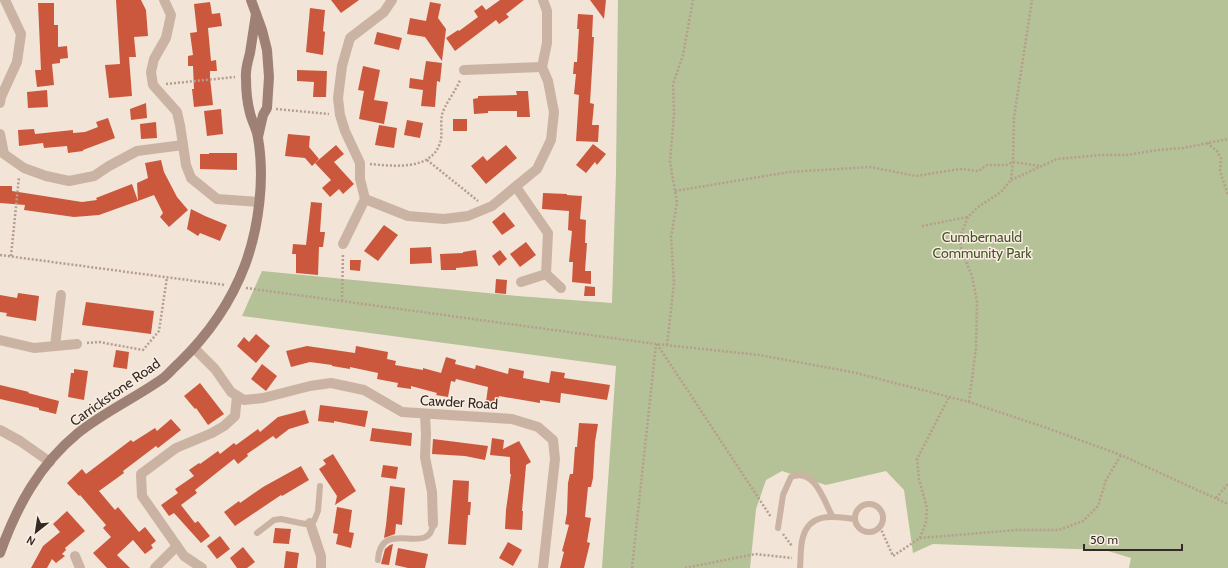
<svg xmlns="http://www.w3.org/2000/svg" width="1228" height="568" viewBox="0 0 1228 568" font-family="Cabin,sans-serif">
<rect width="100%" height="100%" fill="#f2e4d7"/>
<path fill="#b5c197" d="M618,0H1228V568H1129L1131,558L1105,550L933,544L913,553L904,490L886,471L826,485L782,471L766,480L756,509L750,568H602L616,366L242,316L262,271L517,296L612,303L616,173Z"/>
<g fill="#cb583c">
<path d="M116,0H141L146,10L148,36L134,37L136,57H129L132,96L109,98L105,65L120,64Z"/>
<path d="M331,0H359L341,13Z"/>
<path d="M500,0H524L506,14L509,17L499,24L496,20L455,51L446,38L458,30L459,31L478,17L474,11L482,5L486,10Z"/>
<path d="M590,0H606L604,19Z"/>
<path d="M210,2L212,14L220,13L222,26L208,28L211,61L216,60L217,71H210V78L213,105L194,107L192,89H194L193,66H188V56L193,55L190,33L197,32L194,4Z"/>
<path d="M430,2L441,4L438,18L446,29L442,61L425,37L407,34L410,18L426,21Z"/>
<path d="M38,3H54V25H58V47L67,46L68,58L60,59V63L52,64L54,85L37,87L35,70H41Z"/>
<path d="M310,8L325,10L323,31L325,32L323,55L306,52Z"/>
<path d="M578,14L593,15L592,37H594L590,103L594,104L592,125H599L598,142L576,141L579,95L574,94L576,74H573L574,62H577L579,29H577Z"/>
<path d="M377,32L402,38L399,50L374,44Z"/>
<path d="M426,61L442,63L440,82L437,81L435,107L421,106L423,90L409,88L410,78L423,80Z"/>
<path d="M363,66L380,70L374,100L388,102L384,124L359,119L364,91L358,90Z"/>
<path d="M297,70L327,71L326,97H313L314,82L297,81Z"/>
<path d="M47,90L48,107L28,108L27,92Z"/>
<path d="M516,91H528L530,117H517V111H488V113L474,114L473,99L478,98V96L517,95Z"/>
<path d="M146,103L147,118L131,120L130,109Z"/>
<path d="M221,109L223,134L207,136L204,111Z"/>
<path d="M108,118L115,138L83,150V151L68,153L67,146L44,148L43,143L19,146L18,130L34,129L35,134L73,130V133L85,132L98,127L96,122Z"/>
<rect x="453" y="119" width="14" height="12"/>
<path d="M407,120L423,123L420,138L404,135Z"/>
<path d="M156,122L157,138L141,139L140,124Z"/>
<path d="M379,125L397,128L394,148L375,145Z"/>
<path d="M288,134L310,136L309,147L319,159L312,166L305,158L285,156Z"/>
<path d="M593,144L606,154L597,165L595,162L586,173L576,165Z"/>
<path d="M336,145L344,154L334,162L354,184L343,194L339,189L330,197L322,188L331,180L315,163Z"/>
<path d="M506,145L517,158L486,184L471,166L483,156L487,161Z"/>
<path d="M209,153H237V170L200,169V154H209Z"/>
<path d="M161,160L164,172L177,197L188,210L169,227L160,217L163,213L154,195L138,201L137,183L148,178L145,163Z"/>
<path d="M132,184L138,201L99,215L74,217L24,210L25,205L0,203V186H12V191L82,202L97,200L96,198Z"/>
<path d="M543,193L567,194V195L582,196L580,219L586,220L585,243H587L585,271H591V284L572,282L573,262H569L572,231L568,230L569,211L542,209Z"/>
<path d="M311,202L322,203L320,232H325L323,247H319L318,275L296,273V254H292L293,244L306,245Z"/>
<path d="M191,209L205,216L227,225L220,241L200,233L198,236L187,229Z"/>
<path d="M504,212L515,226L502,235L492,222Z"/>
<path d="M384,225L398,235L378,261L364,251Z"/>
<path d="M526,242L536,255L520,267L510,254Z"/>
<path d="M431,247L432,263L410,264V248Z"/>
<path d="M476,250L478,266L456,268V270H441L440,254L463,253V252Z"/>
<path d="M500,250L507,259L499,266L492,256Z"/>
<path d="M350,260H361L360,271L350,270Z"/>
<path d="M496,279L507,280L506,294L495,293Z"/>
<path d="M585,286L595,287V296H584Z"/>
<path d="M18,293L39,296L36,321L6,316L7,313L0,312V295L17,298Z"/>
<path d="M86,302L154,311L151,334L82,325Z"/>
<path d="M256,334L270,346L256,363L237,346L244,337L249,342Z"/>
<path d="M307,346L355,353L356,346L388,352L387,359L396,361L395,365L423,370V368L441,373L446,357L456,360L455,364L475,369L476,365L508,374L509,368L524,371L523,378L549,383L551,371L565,373L564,378L610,385L607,400L561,393L560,403L540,400V403L499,396L498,404L486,402L488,387L456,379L455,382L451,381L448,397L436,395L437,393L411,386V389L397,387L398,383L377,379L378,373L350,367V369L332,366V365L310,362L291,367L286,351Z"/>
<path d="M116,350L129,352L127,369L113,367Z"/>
<path d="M262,364L277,376L266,391L251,379Z"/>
<path d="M74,369L88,371L84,400L68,397L71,373H74Z"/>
<path d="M200,383L224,414L208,425L196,408L195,409L184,396Z"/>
<path d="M0,385L29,392L28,393L59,401L56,414L39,410V408L0,399Z"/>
<path d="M320,405L368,411L365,427L334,421V423L318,421Z"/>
<path d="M305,410L309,423L289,429L276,439L273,436L247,454L248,456L238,464L234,459L195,490L197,493L181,505L195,523L198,521L210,536L201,543L174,513L169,516L161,505L178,493L175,489L194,476L189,470L199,463L200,464L218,451L220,454L234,443L236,445L258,429L260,432L278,417Z"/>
<path d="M171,419L181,430L158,448L156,446L123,471L124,473L99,491L115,510L118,507L139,532L145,527L156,541L151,545L153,548L145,554L133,540L117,555L130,568H107L93,553L111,537L103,528L106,525L80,495L79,496L67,483L82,469L86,474L131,440L133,442L155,428L157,431Z"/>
<path d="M579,423L598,424L595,442L593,478L591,487H588L585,517L591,518L587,542L590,543L584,568H560L564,552L562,551L569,525L565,524L567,513L568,483L570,474H573L575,447H577Z"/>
<path d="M372,428L412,433L411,446L370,441Z"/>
<path d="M492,438L504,440L503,449L519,441L531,462L526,465L522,511H523L522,530L505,529L506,510L511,474H510V457L490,455Z"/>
<path d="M433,439L488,446L485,460L465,456L432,454Z"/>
<path d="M333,454L356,491L335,505L337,496L319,469L326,464L323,460Z"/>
<path d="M383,465L398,467L396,479L381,477Z"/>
<path d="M301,466L309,480L282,496L281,495L235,526L224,512L239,501L240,503L263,487Z"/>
<path d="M453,480L469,481L468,502H471L470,515H468L466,545L448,544Z"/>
<path d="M390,486L405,488L402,525L396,524L395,534L384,538L386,525Z"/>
<path d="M337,507L352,510L349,532L354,533L351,548L336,544L338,534L333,533Z"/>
<path d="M67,511L85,531L65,548L66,550L62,554L65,556L56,563L52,559L47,568H31L43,546L60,532L53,524Z"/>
<path d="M275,528L291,529L289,544L273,543Z"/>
<path d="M220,536L230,549L217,559L207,546Z"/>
<path d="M508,542L522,550L513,566L499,558Z"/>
<path d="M393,544L389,565L381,564L385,549L390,545Z"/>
<path d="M243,547L255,562L247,568H237L230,558Z"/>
<path d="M398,548L428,554L425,568H408L395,565Z"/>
<path d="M286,551L299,553L297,568H284Z"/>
</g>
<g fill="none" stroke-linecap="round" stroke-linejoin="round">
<g stroke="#b69d8d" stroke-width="2.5" stroke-dasharray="2 2" stroke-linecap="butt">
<path d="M166,84L235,77"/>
<path d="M276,109L329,114"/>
<path d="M1207,143L1217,151L1221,158L1220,171L1228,195"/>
<path d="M427,160L478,201"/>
<path d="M370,164C393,166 431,171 440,143C443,135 440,124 442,115C444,105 456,91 460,80"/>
<path d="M1011,180L1057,159L1101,155H1127L1157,150L1183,148L1228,139"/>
<path d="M675,191L789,172L870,167L916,176L960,169L979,171L987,165H1006L1013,162L1040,166"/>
<path d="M922,226L968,217"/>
<path d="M0,255L225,285"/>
<path d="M11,256L19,177"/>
<path d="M246,288L656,344L759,355L852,372L969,402L1044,427L1121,455L1228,504"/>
<path d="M342,301L343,253"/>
<path d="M87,343L99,342L143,350L159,331L167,277"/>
<path d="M657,344L771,517"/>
<path d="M667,345L674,283L671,237L677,202L670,162L674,114L673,84L683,55L693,0"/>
<path d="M969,402L976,347L977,302L972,276L963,254L959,239L968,217L978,207L1001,192L1011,180L1013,162L1014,117L1032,0"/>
<path d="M1216,498L1228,484"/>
<path d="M880,527L893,556L920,538L1017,530H1059L1083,521L1098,506L1106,480L1121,455"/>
<path d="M783,534L792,546"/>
<path d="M920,538L926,522L927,508L919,479L917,459L949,397"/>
<path d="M632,568L656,344"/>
<path d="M685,568L755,554L792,558"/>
</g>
<g stroke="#cab3a3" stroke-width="6">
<circle cx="869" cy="518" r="14"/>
<path d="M778,528L783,495L791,477C814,467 824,500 832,516"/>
<path d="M257,533L274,520L281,519L305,524L310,523L314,521L318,511L320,486"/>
<path d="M378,560C381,516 430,558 433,524"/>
<path d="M800,568C801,558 800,546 803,537C810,511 835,517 855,519"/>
</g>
<g stroke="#cab3a3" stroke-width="10">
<path d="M164,0L171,15L166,38L154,59L151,72L153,85L177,112L180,125L186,165L191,178L217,199L259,202"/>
<path d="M392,0L384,12L350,38L342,66L338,98L340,115L345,131L360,163V179L365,199L408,216L444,219L468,216L492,206L537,169L551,140L554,112L548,81L542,67L547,43V11L543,0"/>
<path d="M464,70L542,67"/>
<path d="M0,103L1,97L17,62L21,34L5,0"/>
<path d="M0,134L4,154L24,168L46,176L69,181L94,176L109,166L137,151L183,145"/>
<path d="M516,187L548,233L546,274L561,288"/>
<path d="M343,244L365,199"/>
<path d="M521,282L546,274"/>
<path d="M0,340L34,348L77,344"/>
<path d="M55,346L61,295"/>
<path d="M194,348L215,369L231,392L244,400L263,398L310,386L331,383L364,390L402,412L512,419L538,427L553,440L555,459L543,568"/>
<path d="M425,414L426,434L425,457L432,492L433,524"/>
<path d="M0,430L20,441L50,462"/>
<path d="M310,523L321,556V568"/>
<path d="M75,556L80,568"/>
<path d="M155,568L177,546"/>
<path d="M202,568L184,556L142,496L141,474L176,448L212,433L224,426L235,416L237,396"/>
</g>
<g stroke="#9e8174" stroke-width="10">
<path d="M251,0L262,30L267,50L269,77L267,108L263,115L258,137"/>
<path d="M0,553C17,506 39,465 78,433C104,412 135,398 162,379C168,375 173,368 179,363C207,336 231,302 245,265C259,227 265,178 258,138C257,129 252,122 250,113C247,102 246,90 246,78C245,70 248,61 250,53C252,40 254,27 256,14"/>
</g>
</g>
<g text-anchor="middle" stroke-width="3" stroke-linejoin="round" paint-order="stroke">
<g font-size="14" fill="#465428" stroke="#faeee3">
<text x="982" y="242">Cumbernauld<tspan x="982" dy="16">Community Park</tspan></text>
</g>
<g font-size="14" fill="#342925" stroke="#faeee3">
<text transform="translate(115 392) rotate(-35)" y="5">Carrickstone Road</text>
<text transform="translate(459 402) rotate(3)" y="5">Cawder Road</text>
</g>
</g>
<g transform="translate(36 532) rotate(210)" stroke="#faeee3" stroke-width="3" paint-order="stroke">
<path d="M0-3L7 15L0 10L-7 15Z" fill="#342925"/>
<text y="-6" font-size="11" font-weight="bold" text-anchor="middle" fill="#342925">N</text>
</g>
<path d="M1084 544v6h98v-6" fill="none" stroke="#342925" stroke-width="2"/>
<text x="1090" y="544" font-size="12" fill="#342925" stroke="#faeee3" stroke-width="3" paint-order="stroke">50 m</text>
</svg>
